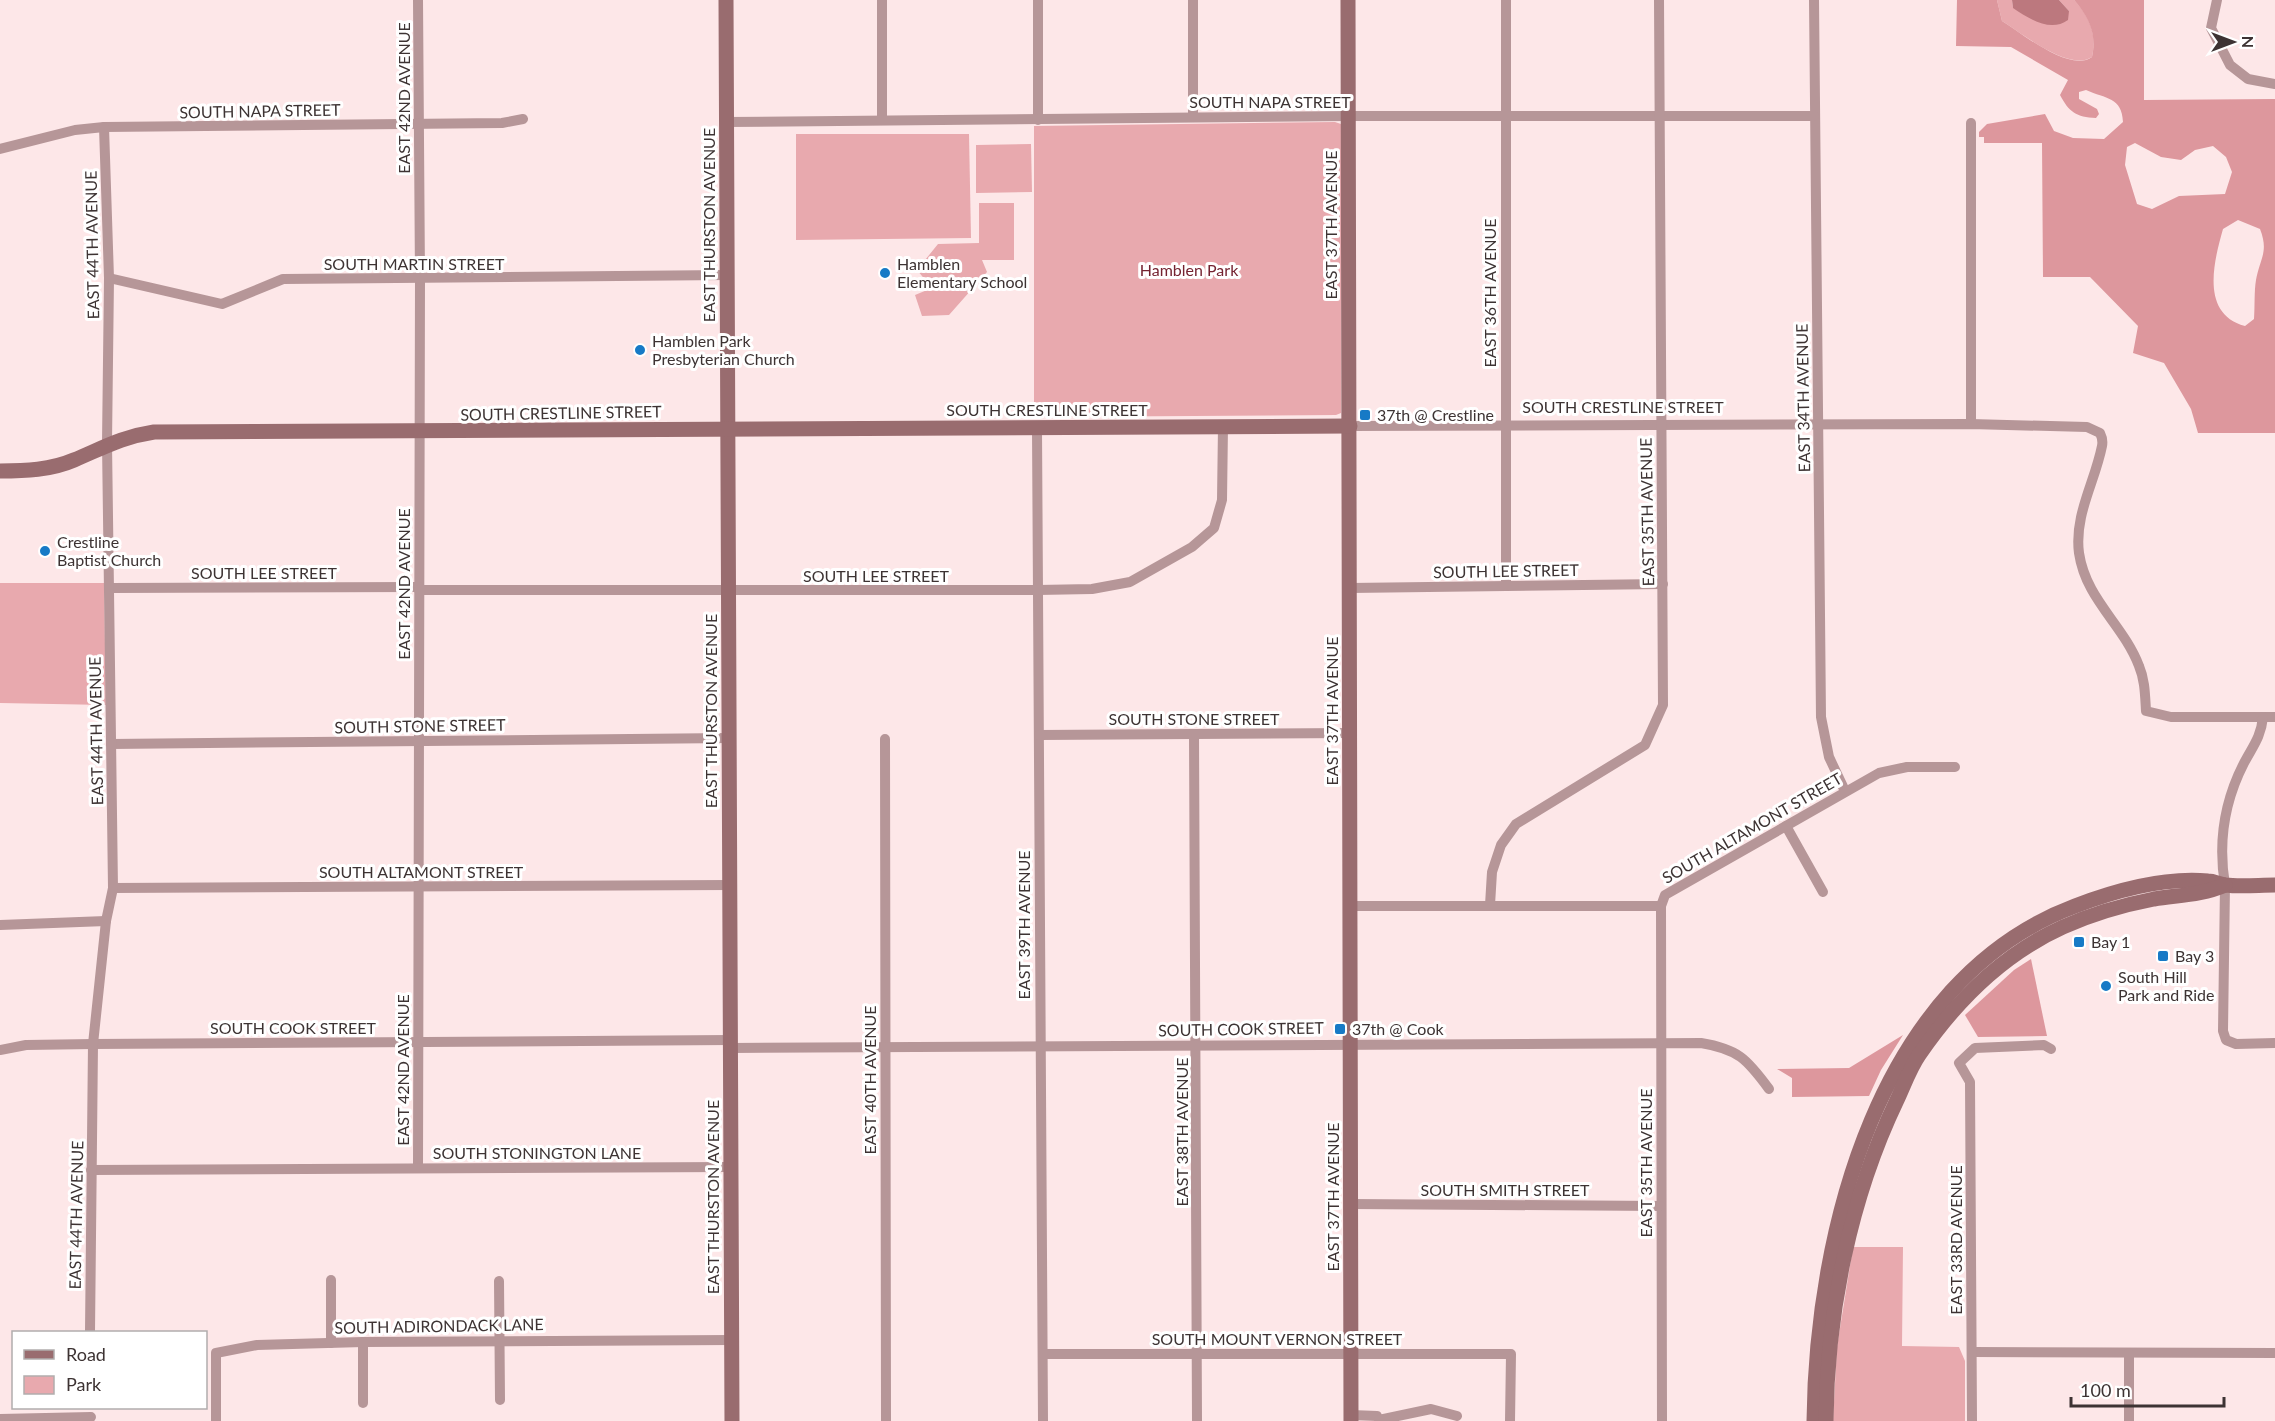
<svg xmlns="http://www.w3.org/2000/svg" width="2275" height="1421" viewBox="0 0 2275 1421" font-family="Lato,sans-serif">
<rect width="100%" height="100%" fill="#fde7e8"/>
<g fill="#e8a9ae">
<path d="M1997,0H2012L2013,8L2069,11L2059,0H2074C2090,17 2097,34 2092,57C2069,72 2023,34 2002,21Z"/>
<path d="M1335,122L1341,124V413L1336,415L1034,417V126Z"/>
<path d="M796,134H969L971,238L796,240Z"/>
<path d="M1031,144L1032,192L976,193V145Z"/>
<path d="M979,203H1014V260H982L987,272L949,315L922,316L915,295L932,288L917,270L938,244L979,243Z"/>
<path d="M0,583H104L106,705L0,703Z"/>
<path d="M1853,1247H1903L1902,1346L1959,1347L1965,1361V1421H1833L1837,1347Z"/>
</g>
<g fill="#dd979d" fill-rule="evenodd">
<path d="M1957,0H1997L2002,21C2023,34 2070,73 2092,57C2097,34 2089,17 2074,0H2144V100L2275,99V433H2198L2191,409L2164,363L2133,353L2138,326L2090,277H2043L2042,143H1984V137H1979V132L1987,124L2045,114L2054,131L2073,138L2104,139L2123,122C2122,97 2106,99 2086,90L2079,92V99L2097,109L2099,114L2096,118C2076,117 2069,112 2060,95L2068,80L2011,47L1956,46ZM2135,143L2161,157L2181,160L2195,150L2213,146L2226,157L2232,172L2225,194L2179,196L2152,209L2137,204L2125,165L2127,147ZM2238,220L2260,229C2269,252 2260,258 2256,280C2254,292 2255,306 2254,319L2245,326C2201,314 2213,264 2223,229Z"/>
<path d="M2031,959L2047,1036L1978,1037L1965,1015L2014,970Z"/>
<path d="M1903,1035L1881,1070L1869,1096L1792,1097V1078L1777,1069L1849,1068Z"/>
</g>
<path fill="#bc787e" d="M2012,0H2059L2069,11L2068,20C2050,33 2028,18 2013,8Z"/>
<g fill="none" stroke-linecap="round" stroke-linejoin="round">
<g stroke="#b69698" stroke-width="10">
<path d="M418,0L420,279L418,1168"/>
<path d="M1038,0V120"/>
<path d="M1814,0L1821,717L1829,757L1845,791"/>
<path d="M2217,0L2211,28L2230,65L2248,79L2275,84"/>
<path d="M1193,117V0"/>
<path d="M882,120V0"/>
<path d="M726,122L1349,116H1814"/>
<path d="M1971,123V424"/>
<path d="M0,149L75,130L104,127L502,123L523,119"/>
<path d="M109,278L222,304L283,279L727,275"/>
<path d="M1350,426L1971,424L2087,427L2100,433C2102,437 2103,441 2102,446C2095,482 2074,515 2079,553C2086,600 2123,624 2139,666C2145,680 2145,695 2146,711L2171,717H2275"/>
<path d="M1037,429L1043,1421"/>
<path d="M1506,586V0"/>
<path d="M110,588L419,587"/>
<path d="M1350,588L1663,584"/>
<path d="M419,590H1038L1092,589L1130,582L1192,547L1214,528L1222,500L1223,426"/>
<path d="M2263,717C2261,737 2253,746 2244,763C2224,802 2218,843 2225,885L2223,1031L2226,1040L2236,1044L2275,1043"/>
<path d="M1194,734L1197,1421"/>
<path d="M1039,735L1350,733"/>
<path d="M885,739L886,1421"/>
<path d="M111,744L729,738"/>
<path d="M1786,826L1823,892"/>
<path d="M113,888L730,885"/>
<path d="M1490,905L1492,872L1501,845L1516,824L1645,745L1663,705L1659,0"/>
<path d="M1350,906H1661L1665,895L1879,773L1907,767H1955"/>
<path d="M1661,906L1662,1421"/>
<path d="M0,925L106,921"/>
<path d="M731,1048L1701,1043C1738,1049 1747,1059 1769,1089"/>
<path d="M0,1050L26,1045L93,1044L731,1040"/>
<path d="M91,1170L731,1167"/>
<path d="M1351,1204L1660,1206"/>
<path d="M499,1281L500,1400"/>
<path d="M90,1332L93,1044L106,921L113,888L107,443L109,278L104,127"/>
<path d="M363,1342V1403"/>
<path d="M331,1343V1280"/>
<path d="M1972,1352L2275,1353"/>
<path d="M1044,1354H1511L1510,1421"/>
<path d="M1351,1415L1377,1416L1379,1421"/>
<path d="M0,1419L91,1417"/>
<path d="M1379,1420L1431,1409L1457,1416"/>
<path d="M216,1421V1353L257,1345L363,1342L732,1340"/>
<path d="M1972,1421L1970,1082L1959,1063L1975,1048L2044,1045L2051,1049"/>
<path d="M2129,1421V1353"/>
</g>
<g stroke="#996c6f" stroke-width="15">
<path d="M726,0L732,1421"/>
<path d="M1348,0L1351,1421"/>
<path d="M0,471C25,471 51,470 74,460C103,448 121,437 154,432L1350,426"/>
<path d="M1814,1421C1816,1232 1878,980 2075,906C2114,891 2165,877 2208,881C2214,881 2219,884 2225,885C2241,887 2259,885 2275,885"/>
<path d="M1826,1421C1827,1312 1850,1198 1897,1100C1904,1085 1910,1068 1919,1055C1956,1001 2003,954 2063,927C2092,914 2123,905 2154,899C2178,895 2202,895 2225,885"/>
</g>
</g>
<g fill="#177ac6" stroke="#fff" stroke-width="2">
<circle cx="885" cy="273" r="6"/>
<circle cx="640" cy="350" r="6"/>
<rect x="1359" y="409" width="12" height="12" rx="3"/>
<circle cx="45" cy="551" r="6"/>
<rect x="2073" y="936" width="12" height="12" rx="3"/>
<rect x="2157" y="950" width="12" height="12" rx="3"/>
<circle cx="2106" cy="986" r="6"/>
<rect x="1334" y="1023" width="12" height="12" rx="3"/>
</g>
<g text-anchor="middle" stroke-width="6" stroke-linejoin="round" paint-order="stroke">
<g font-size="16" fill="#3d3333" stroke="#fff">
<text transform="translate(404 98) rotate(-90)" y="6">EAST 42ND AVENUE</text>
<text x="1270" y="108">SOUTH NAPA STREET</text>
<text transform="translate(260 111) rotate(-1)" y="6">SOUTH NAPA STREET</text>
<text transform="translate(709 225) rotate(-90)" y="6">EAST THURSTON AVENUE</text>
<text transform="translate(1331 225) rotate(-90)" y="6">EAST 37TH AVENUE</text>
<text transform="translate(92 245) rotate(-91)" y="6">EAST 44TH AVENUE</text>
<text x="414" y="270">SOUTH MARTIN STREET</text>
<text transform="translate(1490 293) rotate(-90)" y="6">EAST 36TH AVENUE</text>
<text transform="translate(1803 398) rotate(-91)" y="6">EAST 34TH AVENUE</text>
<text x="1623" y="413">SOUTH CRESTLINE STREET</text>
<text x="1047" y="416">SOUTH CRESTLINE STREET</text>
<text transform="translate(561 413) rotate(-1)" y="6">SOUTH CRESTLINE STREET</text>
<text transform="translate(1647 512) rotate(-91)" y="6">EAST 35TH AVENUE</text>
<text transform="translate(1506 571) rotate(-1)" y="6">SOUTH LEE STREET</text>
<text x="264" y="579">SOUTH LEE STREET</text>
<text x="876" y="582">SOUTH LEE STREET</text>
<text transform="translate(404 584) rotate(-90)" y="6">EAST 42ND AVENUE</text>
<text transform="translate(711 711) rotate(-90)" y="6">EAST THURSTON AVENUE</text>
<text transform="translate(1332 711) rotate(-90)" y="6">EAST 37TH AVENUE</text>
<text x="1194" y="725">SOUTH STONE STREET</text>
<text transform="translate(420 726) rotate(-1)" y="6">SOUTH STONE STREET</text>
<text transform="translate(96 731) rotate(-91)" y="6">EAST 44TH AVENUE</text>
<text transform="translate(1752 828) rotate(-30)" y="6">SOUTH ALTAMONT STREET</text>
<text x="421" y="878">SOUTH ALTAMONT STREET</text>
<text transform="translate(1024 925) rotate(-90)" y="6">EAST 39TH AVENUE</text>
<text x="293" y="1034">SOUTH COOK STREET</text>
<text transform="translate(1241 1029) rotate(-1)" y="6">SOUTH COOK STREET</text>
<text transform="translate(403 1070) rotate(-90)" y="6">EAST 42ND AVENUE</text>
<text transform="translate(870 1080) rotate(-90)" y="6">EAST 40TH AVENUE</text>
<text transform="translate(1182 1132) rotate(-90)" y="6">EAST 38TH AVENUE</text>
<text x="537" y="1159">SOUTH STONINGTON LANE</text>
<text transform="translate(1646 1163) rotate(-90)" y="6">EAST 35TH AVENUE</text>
<text x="1505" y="1196">SOUTH SMITH STREET</text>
<text transform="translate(713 1197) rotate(-90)" y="6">EAST THURSTON AVENUE</text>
<text transform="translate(1333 1197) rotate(-90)" y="6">EAST 37TH AVENUE</text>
<text transform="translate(76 1215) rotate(-89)" y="6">EAST 44TH AVENUE</text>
<text transform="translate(1956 1240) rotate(-90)" y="6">EAST 33RD AVENUE</text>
<text transform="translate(439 1326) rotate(-1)" y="6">SOUTH ADIRONDACK LANE</text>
<text x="1277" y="1345">SOUTH MOUNT VERNON STREET</text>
</g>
<g font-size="16" fill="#3d3333" stroke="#fff" text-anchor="start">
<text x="897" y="270">Hamblen<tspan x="897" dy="18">Elementary School</tspan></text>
<text x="652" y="347">Hamblen Park<tspan x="652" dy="18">Presbyterian Church</tspan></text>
<text x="1377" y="421">37th @ Crestline</text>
<text x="57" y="548">Crestline<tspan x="57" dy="18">Baptist Church</tspan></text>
<text x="2091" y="948">Bay 1</text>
<text x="2175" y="962">Bay 3</text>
<text x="2118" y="983">South Hill<tspan x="2118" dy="18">Park and Ride</tspan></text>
<text x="1352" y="1035">37th @ Cook</text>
</g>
<g font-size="16" fill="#752331" stroke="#fff">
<text x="1189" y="276">Hamblen Park</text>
</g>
</g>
<rect x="12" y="1331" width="195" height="78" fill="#ffffff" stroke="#b1adad" stroke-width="1.5"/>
<rect x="24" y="1350" width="30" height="9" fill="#996c6f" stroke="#b1adad" stroke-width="1.5"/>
<text x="66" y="1361" font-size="18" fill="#3d3333">Road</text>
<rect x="24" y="1376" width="30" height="18" fill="#e8a9ae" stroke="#b1adad" stroke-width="1.5"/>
<text x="66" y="1391" font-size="18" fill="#3d3333">Park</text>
<g transform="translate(2233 42) rotate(90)" stroke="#ffffff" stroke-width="4.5" paint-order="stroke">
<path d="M0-4.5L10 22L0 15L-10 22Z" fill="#3d3333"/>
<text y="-9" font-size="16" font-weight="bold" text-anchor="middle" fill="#3d3333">N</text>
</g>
<path d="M2071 1397v9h153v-9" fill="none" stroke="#3d3333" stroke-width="3"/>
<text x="2080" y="1397" font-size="18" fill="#3d3333" stroke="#ffffff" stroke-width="4.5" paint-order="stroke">100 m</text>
</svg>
